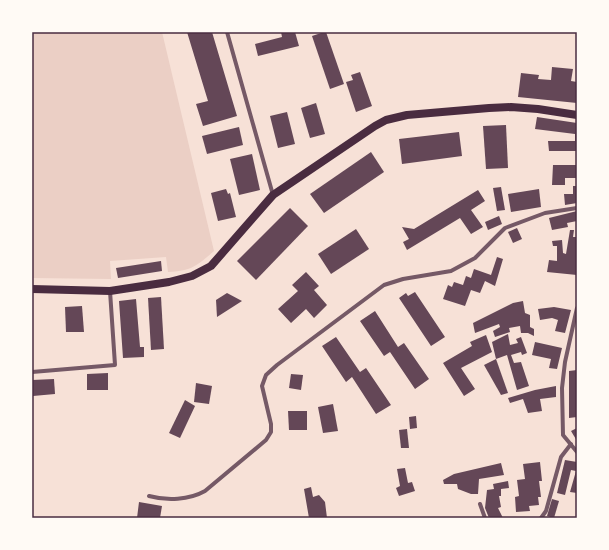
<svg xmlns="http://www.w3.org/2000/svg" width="609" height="550" viewBox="0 0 609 550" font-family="'Work Sans',sans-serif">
<rect width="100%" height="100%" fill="#f7e1d7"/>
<path fill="#ebcfc5" d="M32,32H162L214,251C197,266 191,271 168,272L166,257L110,261L111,279L32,278Z"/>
<g fill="#644757">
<path d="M187,32H212L237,116L203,126L196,104L208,101Z"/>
<path d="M281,32H295L299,46L258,56L255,44L282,37Z"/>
<path d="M324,32H326L344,84L330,89L312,36Z"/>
<path d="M552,67L573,69L571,81L577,82V103L518,97L521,73L539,75L538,79L551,80Z"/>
<path d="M360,72L372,106L356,112L346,82L353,80L351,75Z"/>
<path d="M316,103L325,134L310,138L301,108Z"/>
<path d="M287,112L295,144L278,148L270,116Z"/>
<path d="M537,117L577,123V151H549L548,141H575V134L535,129Z"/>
<path d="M506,125L508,168L486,169L483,126Z"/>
<path d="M239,127L243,145L207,154L202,136Z"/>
<path d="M459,132L462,156L402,164L399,139Z"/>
<path d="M371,152L384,172L324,213L310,194Z"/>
<path d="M252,154L260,190L239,195L230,159Z"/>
<path d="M553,165H577V178H565V185H552Z"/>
<path d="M573,186H577V203L565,205L564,194H573Z"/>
<path d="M501,187L505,210L497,211L493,188Z"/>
<path d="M226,189L228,194L230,193L236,217L218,221L211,193Z"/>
<path d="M539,189L541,207L511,212L508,194Z"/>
<path d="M478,190L485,201L471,210L483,227L471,234L460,218L407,250L403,242L409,239L402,227L414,229Z"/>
<path d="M290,208L308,226L256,280L237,261Z"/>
<path d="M577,211V221L567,223L568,227L552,230L549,218Z"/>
<path d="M499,216L502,224L488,230L485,222Z"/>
<path d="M517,228L522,239L513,243L508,232Z"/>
<path d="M356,229L369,249L331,274L318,254Z"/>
<path d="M570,230H574L573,237H577V275L547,272L549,260L557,261V246H553L552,241L562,240L563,253L566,254Z"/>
<path d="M497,257L503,259L495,286L485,281L480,293L471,290L465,306L443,299L448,285L452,287L454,282L463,285L466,276L471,278L474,269L491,275Z"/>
<path d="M161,261L162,271L118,278L116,268Z"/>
<path d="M306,272L319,286L314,290L327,305L314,318L306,309L291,323L278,309L298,291L292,285Z"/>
<path d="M415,292L445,337L431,346L399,298L406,293L408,296Z"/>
<path d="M227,293L242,301L217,317L216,300Z"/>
<path d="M161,297L164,349L151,350L148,298Z"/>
<path d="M136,299L140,347H144V357L123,358L119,301Z"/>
<path d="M523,301L525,313L530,315V327L534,329V336L528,333H521L520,326L509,328L510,332L495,337L493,331L500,327L499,324L475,333L473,323L513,303Z"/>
<path d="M82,306L84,332H66L65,307Z"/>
<path d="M554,307L571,310L565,333L555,331L558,320L552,318L540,320L538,309Z"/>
<path d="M375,311L398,347L404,343L429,379L415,389L390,352L384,356L360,321Z"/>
<path d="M508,334L510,345L518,343L516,339L521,337L527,353L522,355L521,352L511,355L514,363L521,362L529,386L517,390L507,355L496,359L492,342Z"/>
<path d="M486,335L492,352L461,368L475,389L464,396L443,363L472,346L470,342Z"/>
<path d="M336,337L360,372L366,368L391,405L376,414L352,377L346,382L322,346Z"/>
<path d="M535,342L562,348L557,369L549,368L551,359L532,355Z"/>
<path d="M496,359L508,393L501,395L484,365Z"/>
<path d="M577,370V417L569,418V371Z"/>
<path d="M108,373V390H87V374Z"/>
<path d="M291,374L303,375L301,390L289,388Z"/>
<path d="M54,379L55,394L33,396L32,380Z"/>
<path d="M196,383L212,386L209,404L194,402Z"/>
<path d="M556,386V397L540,399L542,411L528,413L523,399L510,403L508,398L535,390Z"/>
<path d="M185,400L195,406L180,438L169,433Z"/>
<path d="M333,404L338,431L323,433L318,407Z"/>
<path d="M288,411H307V430H289Z"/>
<path d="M416,416L417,428L410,429L409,417Z"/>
<path d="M577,428V441L571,431Z"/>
<path d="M407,429L409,448H401L399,430Z"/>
<path d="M565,460L577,462V493L570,492L576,471L571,470L565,495L557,493Z"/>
<path d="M540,462L542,481H539L541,497H538L539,505L529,506L530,511L516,512L515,497L519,496L517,480L525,479L523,464Z"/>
<path d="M501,463L504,475L479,479L478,494H471L458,489L457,484H444L443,480L454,474Z"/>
<path d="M405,468L408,483L412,482L415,491L399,496L396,488L400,486L397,469Z"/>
<path d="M508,481L509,488L501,489V496H499L501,507L498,508L503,518H489L485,508L487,490L494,489L493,484Z"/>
<path d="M311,487L313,497L319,495L325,502L327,518H309L304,489Z"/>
<path d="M552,499L559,501L554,518L547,516Z"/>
<path d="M139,502L162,506L160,518H137Z"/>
</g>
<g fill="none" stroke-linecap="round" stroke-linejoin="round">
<g stroke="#755966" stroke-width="4">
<path d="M227,32L273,195"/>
<path d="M577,308L565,362L562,388L563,435L577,452"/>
<path d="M32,372L115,365L110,291"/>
<path d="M149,496C167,501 189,500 205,491L266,440L271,432V424L262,386L266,375L277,365L384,285L403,279L451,271L475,258L505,228L545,213L577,208"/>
<path d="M480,504L485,518"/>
<path d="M541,518L546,511L561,457L571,444"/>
</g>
<path stroke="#4a2c40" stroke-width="8" d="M32,289L110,291L169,282L192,276L211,266L273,195L375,126L386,120L407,115L489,108L511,107L538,109L577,115"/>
</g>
<rect width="609" height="550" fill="none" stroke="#fffaf5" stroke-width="66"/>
<rect x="33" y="33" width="543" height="484" fill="none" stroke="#4a2c40" stroke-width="1.5"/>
</svg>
